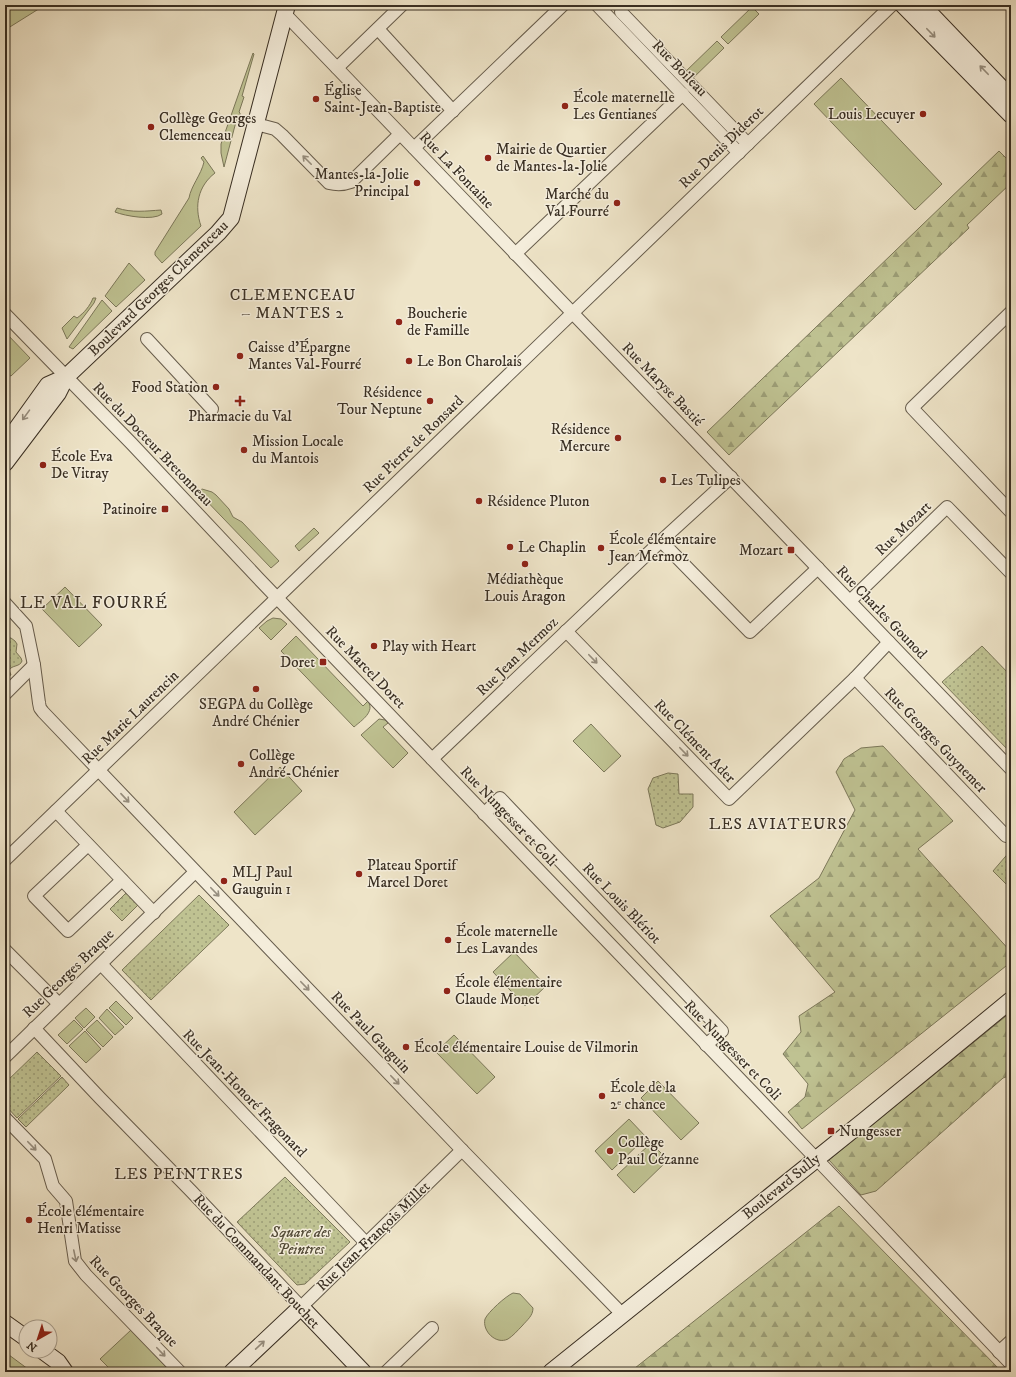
<svg xmlns="http://www.w3.org/2000/svg" width="1016" height="1377" viewBox="0 0 1016 1377" font-family="'IM FELL DW Pica',serif">
<defs>
<pattern id="forest-firs" width="22" height="20" patternUnits="userSpaceOnUse"><rect width="22" height="20" fill="#bfc292"/><path d="M5 1l3.5 6h-7zM16 11l3.5 6h-7z" fill="#9c9e77"/></pattern>
<pattern id="park-dots" width="8" height="8" patternUnits="userSpaceOnUse"><rect width="8" height="8" fill="#bfc292"/><path d="M2 2h.1M6 6h.1" fill="none" stroke="#9c9e77" stroke-width="1.8" stroke-linecap="round"/></pattern>
</defs>
<rect width="100%" height="100%" fill="#eee4c8"/>
<filter id="stains"><feTurbulence type="fractalNoise" baseFrequency=".005" numOctaves="4"/><feColorMatrix values="0 0 0 0 .2 0 0 0 0 .09 0 0 0 0 .02 0 0 0 .5 -.17"/></filter>
<radialGradient id="worn" r=".72"><stop offset=".6" stop-color="#630" stop-opacity="0"/><stop offset="1" stop-color="#630" stop-opacity=".3"/></radialGradient>
<g fill="#bfc292" stroke="#7c785a">
<path d="M5,5H45L5,30Z"/>
<path d="M752,7L759,14L728,44L721,37Z"/>
<path d="M717,41L724,48L690,81L683,74Z"/>
<path d="M253,53L254,54L242,96L244,97L239,112L240,113V118H237L224,167L221,153V144Z"/>
<path d="M841,78L942,184L915,210L814,104Z"/>
<path d="M203,156L215,173C198,186 194,206 201,226L162,263L155,255V252L189,198C191,186 201,175 204,162L201,158Z"/>
<path d="M117,208C132,213 146,211 161,210L162,214C153,221 125,216 115,212Z"/>
<path d="M129,263L145,280L116,307L105,296Z"/>
<path d="M93,298H96L94,303L67,339L62,328L74,316L77,318C84,313 90,306 93,298Z"/>
<path d="M102,300L112,311L73,349L69,347Z"/>
<path d="M5,332L30,358L11,376L8,375L5,373Z"/>
<path d="M202,489L212,492L216,495L229,509L233,517L242,522L279,561L271,568L198,492Z"/>
<path d="M314,528L319,533L299,551L295,546Z"/>
<path d="M65,587L102,625L79,647L42,609Z"/>
<path d="M273,618L281,619L287,624L271,640L259,628L267,621Z"/>
<path d="M296,636L363,706L368,701C375,712 362,720 354,727L281,651Z"/>
<path d="M379,719L385,720L388,723L383,727L408,753L393,768L361,735Z"/>
<path d="M591,724L621,756L604,772L573,741Z"/>
<path d="M280,767L302,791L255,835L234,812Z"/>
<path d="M514,952L546,986L525,1006L493,972Z"/>
<path d="M116,1001L133,1018L126,1025L109,1008Z"/>
<path d="M86,1008L95,1017L84,1028L75,1018Z"/>
<path d="M107,1009L124,1027L115,1035L99,1018Z"/>
<path d="M74,1020L83,1029L67,1044L58,1035Z"/>
<path d="M97,1020L113,1037L103,1047L86,1030Z"/>
<path d="M85,1031L101,1049L86,1063L69,1046Z"/>
<path d="M454,1035L495,1077L477,1094L436,1052Z"/>
<path d="M658,1081L699,1123L681,1140L641,1098Z"/>
<path d="M629,1119L646,1137L612,1170L595,1151Z"/>
<path d="M651,1143L668,1160L634,1193L617,1175Z"/>
<path d="M513,1293L520,1294L533,1308C533,1316 527,1320 522,1326C518,1330 513,1336 508,1339C496,1345 482,1331 485,1319C488,1312 506,1296 513,1293Z"/>
<path d="M131,1330L171,1372H113L100,1359Z"/>
<path d="M5,1352L32,1372H5Z"/>
</g>
<g fill="url(#forest-firs)" stroke="#7c785a">
<path d="M999,151L1011,163V183L967,225L969,228L729,455L707,432Z"/>
<path d="M883,746L953,821L918,849L1011,952V962L802,1129L788,1112L805,1097L808,1084L783,1054L801,1032L799,1016L835,992L770,916L819,878L855,810L836,772L844,759L861,748Z"/>
<path d="M1011,1012V1075L1003,1078L876,1191L861,1195L829,1160Z"/>
<path d="M839,1206L1002,1372H630Z"/>
</g>
<g fill="url(#park-dots)" stroke="#7c785a">
<path d="M5,638H11L15,641L17,644L16,652L21,658L22,661C20,667 12,665 9,670L11,675L6,677Z"/>
<path d="M982,646L1011,676V753L942,682Z"/>
<path d="M668,773L678,774L679,794H693V807L680,822L663,828L656,825L648,789L653,778Z"/>
<path d="M1011,850V889L993,871Z"/>
<path d="M126,893L138,905L122,921L110,909Z"/>
<path d="M199,895L229,925L151,1000L122,970Z"/>
<path d="M37,1052L61,1076L17,1118L5,1105V1083Z"/>
<path d="M62,1077L69,1085L26,1127L18,1119Z"/>
<path d="M285,1177L350,1242L305,1284L297,1285L237,1222Z"/>
</g>
<g fill="none" stroke-linecap="round" stroke-linejoin="round">
<defs>
<g id="street">
<path d="M597,5L739,153"/>
<path d="M621,12L748,144"/>
<path d="M285,14L1011,769"/>
<path d="M378,29L453,111"/>
<path d="M337,68L402,5"/>
<path d="M256,124L275,129L282,135L329,183C337,185 343,185 351,182L400,134"/>
<path d="M414,148L563,5"/>
<path d="M515,254L683,94"/>
<path d="M1011,312L912,408L1011,512"/>
<path d="M5,314L132,444L258,578L828,1171L1011,1364"/>
<path d="M147,339L212,409"/>
<path d="M661,541L750,632L818,568"/>
<path d="M850,601L947,507L1011,573"/>
<path d="M5,603L26,626L34,665L39,703L40,708L43,712L462,1150L622,1314"/>
<path d="M566,631L729,799L855,678L889,642"/>
<path d="M855,678L1006,836L1011,831"/>
<path d="M5,694L34,665"/>
<path d="M432,759L661,541L731,477"/>
<path d="M56,811L154,913"/>
<path d="M484,814L500,798L722,1031L706,1045"/>
<path d="M88,845L34,896L68,931L122,880"/>
<path d="M5,860L892,5"/>
<path d="M5,950L59,1004"/>
<path d="M101,964L366,1243"/>
<path d="M34,1028L100,1098L192,1192L301,1307L462,1150"/>
<path d="M5,1057L195,872"/>
<path d="M5,1118L45,1159L53,1186L66,1201L75,1261L86,1275L180,1372"/>
<path d="M999,1352L1011,1341"/>
<path d="M386,1372L432,1328"/>
</g>
<g id="secondary">
<path d="M903,5L1011,115"/>
<path d="M922,5L1011,98"/>
<path d="M5,445L48,385L66,377L218,233L231,218L287,5"/>
<path d="M5,463L58,393L66,377"/>
<path d="M5,1323L26,1338"/>
<path d="M43,1351L58,1362L65,1372"/>
<path d="M232,1372L301,1307L363,1372"/>
<path d="M551,1372L865,1120L1011,1000"/>
</g>
</defs>
<use href="#street" stroke="#665c4c" stroke-width="14"/>
<use href="#secondary" stroke="#392f23" stroke-width="18"/>
<use href="#street" stroke="#f4eddb" stroke-width="12"/>
<use href="#secondary" stroke="#f4eddb" stroke-width="16"/>
</g>
<defs><path id="oneway-shaft" d="M-6 0H5M1.5-3L5.5 0L1.5 3" fill="none" stroke-width="1.6" stroke-linecap="round" stroke-linejoin="round"/></defs>
<g stroke="#968e7f">
<use href="#oneway-shaft" transform="translate(931 33) rotate(46)"/>
<use href="#oneway-shaft" transform="translate(984 70) rotate(-134)"/>
<use href="#oneway-shaft" transform="translate(307 160) rotate(-135)"/>
<use href="#oneway-shaft" transform="translate(26 415) rotate(126)"/>
<use href="#oneway-shaft" transform="translate(593 659) rotate(46)"/>
<use href="#oneway-shaft" transform="translate(684 752) rotate(46)"/>
<use href="#oneway-shaft" transform="translate(125 798) rotate(47)"/>
<use href="#oneway-shaft" transform="translate(215 892) rotate(46)"/>
<use href="#oneway-shaft" transform="translate(305 986) rotate(46)"/>
<use href="#oneway-shaft" transform="translate(395 1080) rotate(46)"/>
<use href="#oneway-shaft" transform="translate(32 1146) rotate(46)"/>
<use href="#oneway-shaft" transform="translate(75 1256) rotate(78)"/>
<use href="#oneway-shaft" transform="translate(260 1345) rotate(-43)"/>
<use href="#oneway-shaft" transform="translate(161 1352) rotate(46)"/>
</g>
<g fill="#8f2418" stroke="#f4eddb" stroke-width="1.5">
<circle cx="316" cy="99" r="4"/>
<circle cx="565" cy="106" r="4"/>
<circle cx="923" cy="114" r="4"/>
<circle cx="151" cy="127" r="4"/>
<circle cx="488" cy="158" r="4"/>
<circle cx="417" cy="183" r="4"/>
<circle cx="617" cy="203" r="4"/>
<circle cx="399" cy="322" r="4"/>
<circle cx="240" cy="356" r="4"/>
<circle cx="409" cy="361" r="4"/>
<circle cx="216" cy="387" r="4"/>
<path d="M238 395h4v4h4v4h-4v4h-4v-4h-4v-4h4z"/>
<circle cx="430" cy="401" r="4"/>
<circle cx="618" cy="438" r="4"/>
<circle cx="244" cy="450" r="4"/>
<circle cx="43" cy="465" r="4"/>
<circle cx="663" cy="480" r="4"/>
<circle cx="479" cy="501" r="4"/>
<rect x="161" y="505" width="8" height="8" rx="2"/>
<circle cx="510" cy="547" r="4"/>
<circle cx="601" cy="548" r="4"/>
<rect x="787" y="546" width="8" height="8" rx="2"/>
<circle cx="525" cy="564" r="4"/>
<circle cx="374" cy="646" r="4"/>
<rect x="319" y="658" width="8" height="8" rx="2"/>
<circle cx="256" cy="689" r="4"/>
<circle cx="241" cy="764" r="4"/>
<circle cx="359" cy="874" r="4"/>
<circle cx="224" cy="881" r="4"/>
<circle cx="448" cy="940" r="4"/>
<circle cx="447" cy="991" r="4"/>
<circle cx="406" cy="1047" r="4"/>
<circle cx="602" cy="1096" r="4"/>
<rect x="827" y="1127" width="8" height="8" rx="2"/>
<circle cx="610" cy="1151" r="4"/>
<circle cx="29" cy="1220" r="4"/>
</g>
<g text-anchor="middle" stroke-width="3" stroke-linejoin="round" paint-order="stroke">
<g font-size="15" fill="#392f23" stroke="#f4eddb">
<text transform="translate(680 68) rotate(46)" y="5">Rue Boileau</text>
<text transform="translate(721 147) rotate(-44)" y="5">Rue Denis Diderot</text>
<text transform="translate(457 170) rotate(46)" y="5">Rue La Fontaine</text>
<text transform="translate(158 288) rotate(-44)" y="5">Boulevard Georges Clemenceau</text>
<text transform="translate(663 384) rotate(46)" y="5">Rue Maryse Bastié</text>
<text transform="translate(153 444) rotate(46)" y="5">Rue du Docteur Bretonneau</text>
<text transform="translate(413 444) rotate(-44)" y="5">Rue Pierre de Ronsard</text>
<text transform="translate(903 528) rotate(-44)" y="5">Rue Mozart</text>
<text transform="translate(882 612) rotate(46)" y="5">Rue Charles Gounod</text>
<text transform="translate(517 656) rotate(-44)" y="5">Rue Jean Mermoz</text>
<text transform="translate(366 667) rotate(46)" y="5">Rue Marcel Doret</text>
<text transform="translate(130 717) rotate(-44)" y="5">Rue Marie Laurencin</text>
<text transform="translate(936 740) rotate(46)" y="5">Rue Georges Guynemer</text>
<text transform="translate(695 741) rotate(46)" y="5">Rue Clément Ader</text>
<text transform="translate(509 816) rotate(46)" y="5">Rue Nungesser et Coli</text>
<text transform="translate(622 903) rotate(46)" y="5">Rue Louis Blériot</text>
<text transform="translate(68 973) rotate(-44)" y="5">Rue Georges Braque</text>
<text transform="translate(371 1032) rotate(46)" y="5">Rue Paul Gauguin</text>
<text transform="translate(733 1050) rotate(46)" y="5">Rue Nungesser et Coli</text>
<text transform="translate(245 1093) rotate(46)" y="5">Rue Jean-Honoré Fragonard</text>
<text transform="translate(781 1186) rotate(-39)" y="5">Boulevard Sully</text>
<text transform="translate(373 1236) rotate(-44)" y="5">Rue Jean-François Millet</text>
<text transform="translate(257 1261) rotate(47)" y="5">Rue du Commandant Bouchet</text>
<text transform="translate(134 1301) rotate(46)" y="5">Rue Georges Braque</text>
</g>
<g font-size="15" fill="#392f23" stroke="#f4eddb" text-anchor="start">
<text x="324" y="95">Église<tspan x="324" dy="17">Saint-Jean-Baptiste</tspan></text>
<text x="573" y="102">École maternelle<tspan x="573" dy="17">Les Gentianes</tspan></text>
<text x="915" y="119" text-anchor="end">Louis Lecuyer</text>
<text x="159" y="123">Collège Georges<tspan x="159" dy="17">Clemenceau</tspan></text>
<text x="496" y="154">Mairie de Quartier<tspan x="496" dy="17">de Mantes-la-Jolie</tspan></text>
<text x="409" y="179" text-anchor="end">Mantes-la-Jolie<tspan x="409" dy="17">Principal</tspan></text>
<text x="609" y="199" text-anchor="end">Marché du<tspan x="609" dy="17">Val Fourré</tspan></text>
<text x="407" y="318">Boucherie<tspan x="407" dy="17">de Famille</tspan></text>
<text x="248" y="352">Caisse d'Épargne<tspan x="248" dy="17">Mantes Val-Fourré</tspan></text>
<text x="417" y="366">Le Bon Charolais</text>
<text x="208" y="392" text-anchor="end">Food Station</text>
<text x="422" y="397" text-anchor="end">Résidence<tspan x="422" dy="17">Tour Neptune</tspan></text>
<text x="240" y="421" text-anchor="middle">Pharmacie du Val</text>
<text x="610" y="434" text-anchor="end">Résidence<tspan x="610" dy="17">Mercure</tspan></text>
<text x="252" y="446">Mission Locale<tspan x="252" dy="17">du Mantois</tspan></text>
<text x="51" y="461">École Eva<tspan x="51" dy="17">De Vitray</tspan></text>
<text x="671" y="485">Les Tulipes</text>
<text x="487" y="506">Résidence Pluton</text>
<text x="157" y="514" text-anchor="end">Patinoire</text>
<text x="609" y="544">École élémentaire<tspan x="609" dy="17">Jean Mermoz</tspan></text>
<text x="518" y="552">Le Chaplin</text>
<text x="783" y="555" text-anchor="end">Mozart</text>
<text x="525" y="584" text-anchor="middle">Médiathèque<tspan x="525" dy="17">Louis Aragon</tspan></text>
<text x="382" y="651">Play with Heart</text>
<text x="315" y="667" text-anchor="end">Doret</text>
<text x="256" y="709" text-anchor="middle">SEGPA du Collège<tspan x="256" dy="17">André Chénier</tspan></text>
<text x="249" y="760">Collège<tspan x="249" dy="17">André-Chénier</tspan></text>
<text x="367" y="870">Plateau Sportif<tspan x="367" dy="17">Marcel Doret</tspan></text>
<text x="232" y="877">MLJ Paul<tspan x="232" dy="17">Gauguin 1</tspan></text>
<text x="456" y="936">École maternelle<tspan x="456" dy="17">Les Lavandes</tspan></text>
<text x="455" y="987">École élémentaire<tspan x="455" dy="17">Claude Monet</tspan></text>
<text x="414" y="1052">École élémentaire Louise de Vilmorin</text>
<text x="610" y="1092">École de la<tspan x="610" dy="17">2ᵉ chance</tspan></text>
<text x="839" y="1136">Nungesser</text>
<text x="618" y="1147">Collège<tspan x="618" dy="17">Paul Cézanne</tspan></text>
<text x="37" y="1216">École élémentaire<tspan x="37" dy="17">Henri Matisse</tspan></text>
</g>
<g font-size="15" font-style="italic" fill="#544c39" stroke="#f4eddb">
<text x="301" y="1237">Square des<tspan x="301" dy="17">Peintres</tspan></text>
</g>
<g font-size="16" letter-spacing="1" fill="#392f23" stroke="#f4eddb">
<text x="293" y="300">CLEMENCEAU<tspan x="293" dy="18">– MANTES 2</tspan></text>
<text x="778" y="829">LES AVIATEURS</text>
<text x="179" y="1179">LES PEINTRES</text>
</g>
<g font-size="17" letter-spacing="1" fill="#392f23" stroke="#f4eddb">
<text x="94" y="608">LE VAL FOURRÉ</text>
</g>
</g>
<rect width="1016" height="1377" fill="none" stroke="#eee4c8" stroke-width="20"/>
<rect x="6" y="6" width="1004" height="1365" fill="none" stroke="#392f23" stroke-width="2"/>
<rect x="10" y="10" width="996" height="1357" fill="none" stroke="#392f23"/>
<g transform="translate(38 1339) rotate(219)"><circle r="19" fill="#f4eddb" stroke="#a9a191"/>
<path d="M0-3L7 15L0 10L-7 15Z" fill="#8f2418"/>
<text y="-6" font-size="11" font-weight="bold" text-anchor="middle" fill="#392f23">N</text>
</g>
<rect width="100%" height="100%" filter="url(#stains)"/>
<rect width="100%" height="100%" fill="url(#worn)"/>
</svg>
